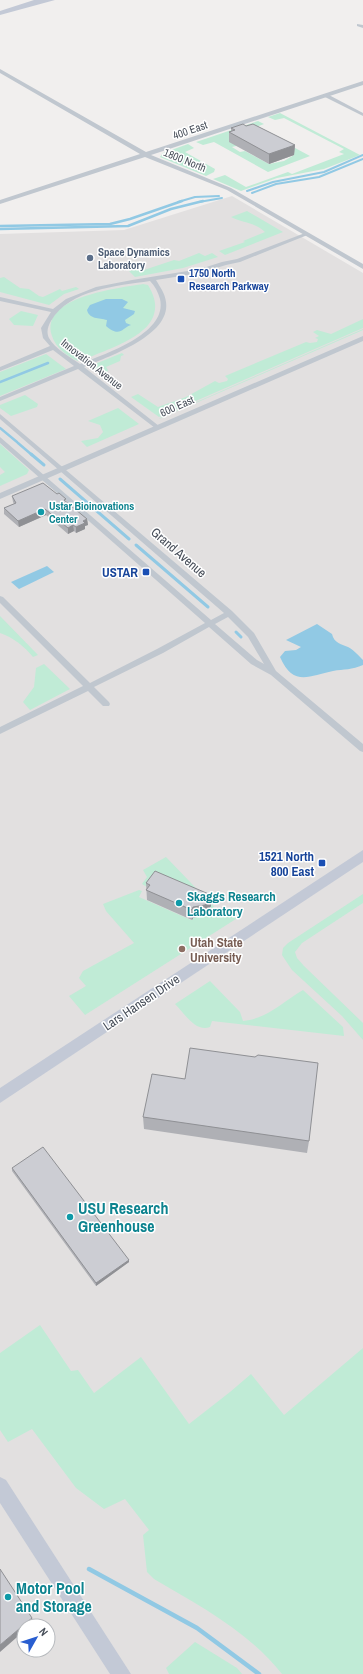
<svg xmlns="http://www.w3.org/2000/svg" width="363" height="1674" viewBox="0 0 363 1674" font-family="'Archivo Narrow',sans-serif">
<rect width="100%" height="100%" fill="#f1efee"/>
<path fill="#e2e0e0" fill-rule="evenodd" d="M232,196L363,273V1674H0V234L124,230ZM24,1626H48V1650H24Z"/>
<g fill="#c0ebd6" fill-rule="evenodd">
<path d="M280,113L360,155L324,169L277,178L241,191L213,179L225,175L246,187L288,172L292,174L344,154L339,152L344,149L284,118L275,120L268,117Z"/>
<path d="M258,121L264,124L256,127L310,156L268,172L214,142L203,145L196,142ZM236,146L294,155L284,161L269,164L245,151L240,152L232,147Z"/>
<path d="M188,144L194,148L185,152L215,169L214,172L206,176L160,157L163,153Z"/>
<path d="M247,211L283,232L225,255L219,251L245,242L243,241L265,232C254,222 243,223 231,217Z"/>
<path d="M199,253L205,256L212,253L218,257L183,268L135,277L129,271L133,270L132,268L138,266L144,270L174,260L179,261Z"/>
<path d="M4,277L20,288L29,289L39,296L43,297L60,289L62,291L76,287L79,289L64,294L49,305L0,292V278Z"/>
<path d="M143,284L148,285C171,322 134,339 105,351C96,354 87,359 78,361C68,357 55,347 52,336C39,296 120,288 143,284Z"/>
<path d="M21,311L38,315L33,326L14,325L9,319Z"/>
<path d="M363,319V328L159,417L131,397L138,394L158,407L186,397L215,381L219,383L227,381L228,379L225,376L306,342L310,343L317,342L318,339L315,338L319,336L313,332L317,330L331,334Z"/>
<path d="M363,329V330L159,419L160,418Z"/>
<path d="M122,353L124,355L121,356L120,361L106,367L108,370L106,374L108,376L105,377L90,366Z"/>
<path d="M46,354L66,369L0,396V372Z"/>
<path d="M25,395L38,404L37,407L11,416L0,408V405Z"/>
<path d="M118,408L139,424L87,447L81,441L98,438L103,432L100,425L88,421Z"/>
<path d="M0,444L29,470L27,474L0,486V475L5,472L0,467Z"/>
<path d="M0,616L38,655L33,657C24,646 14,638 0,633Z"/>
<path d="M44,664L70,689L30,710L23,702L34,687L36,668Z"/>
<path d="M166,857L218,911L230,908L239,917L85,1015L69,996L86,986L79,978L83,971L134,943L106,911L103,904L139,890L142,891L139,897L191,920L195,915L142,884L147,877L143,870Z"/>
<path d="M363,894V903L302,943L295,952L297,958L304,966L363,1023V1040L342,1016L292,970L282,955L283,948L288,943Z"/>
<path d="M210,981L240,1012L243,1021C269,1018 282,1002 303,990L343,1027L344,1036L212,1021L210,1027C196,1033 184,1013 175,1004Z"/>
<path d="M40,1325L71,1371L78,1370L94,1393L141,1357L189,1424L230,1392L251,1374L284,1415L363,1348V1674H282C249,1632 200,1606 154,1579L147,1572L143,1535L149,1530L125,1499L104,1509L76,1488L32,1429L8,1442L0,1430V1353Z"/>
<path d="M195,1642L237,1668L242,1674H169L166,1668Z"/>
</g>
<g fill="#91c9e4">
<path d="M106,299H122L128,302L123,308L135,311L134,314L125,320L126,323L131,325C122,328 120,338 106,326L107,320C99,318 89,319 87,310L90,305Z"/>
<path d="M47,566L54,572L19,589L11,582Z"/>
<path d="M317,624L332,634C334,643 341,644 348,647C354,650 359,656 363,660V665C352,670 344,669 333,671C309,676 293,687 280,657L285,651L296,650L301,647L286,640Z"/>
</g>
<g fill="none" stroke-linecap="round" stroke-linejoin="round">
<g stroke="#91c9e4" stroke-width="2">
<path d="M247,191L273,182L324,172L363,155"/>
<path d="M252,193L276,184L319,177L363,159"/>
<path d="M178,202L195,197L219,196"/>
<path d="M199,202L222,198"/>
</g>
<g stroke="#91c9e4" stroke-width="2.5">
<path d="M0,226L110,224L130,219L182,201"/>
<path d="M0,229L128,226L171,209L203,201"/>
<path d="M0,382L48,363"/>
<path d="M0,428L17,442"/>
<path d="M18,443L32,455"/>
</g>
<g stroke="#91c9e4" stroke-width="3">
<path d="M31,454L44,465"/>
<path d="M60,479L129,539"/>
<path d="M136,545L208,607"/>
<path d="M236,632L241,637"/>
</g>
<path stroke="#91c9e4" stroke-width="4.5" d="M89,1569L197,1628L259,1674"/>
<g fill="#c0c7cf" fill-rule="evenodd">
<path d="M357,24L363,25V28L357,26Z"/>
<path d="M323,94H327L363,113V116L323,96Z"/>
<path d="M305,233L310,234L240,262L226,265L200,273L156,280C160,287 165,293 166,302C171,336 107,357 84,367L159,426V428H155L78,369L0,401V397L74,366L53,350L0,371V367L50,346L43,338L41,328L51,312L0,301V297L53,309L66,299L96,287L132,280L200,269L222,262L237,259ZM150,281C155,286 158,292 160,299C168,334 104,354 80,364C70,357 55,349 49,338C46,332 48,326 51,321C70,289 117,286 150,281Z"/>
<path d="M0,414L232,611L254,633L276,671L363,744V752L360,751L271,675L251,664L209,627L163,653L94,687L109,702L110,704L109,706H103L88,691L0,734V727L83,686L0,603V596L3,597L90,683L157,649L205,623L0,443V437L211,620L224,613L0,419ZM228,617L248,637L264,664L257,660L215,624Z"/>
</g>
<g fill="#c0c7cf" fill-rule="evenodd">
<path d="M0,69L146,152L363,81V85L151,155L231,188L363,264V269L227,190L145,157L0,204V200L140,154L0,73Z"/>
<path d="M363,336V341L0,499V493Z"/>
</g>
<g fill="#c3c9d6" fill-rule="evenodd">
<path d="M34,0H55L0,15V11Z"/>
<path d="M363,850V862L0,1103V1088Z"/>
<path d="M0,1477L6,1480L131,1674H110L0,1503Z"/>
</g>
</g>
<g fill="#afb0b5">
<path d="M246,126L295,145L294,155L269,164L229,142V132L231,131V128Z"/>
<path d="M12,496L66,502L87,519L88,525L85,526V529L76,533L74,531L68,534L46,515L19,527L4,514V508L14,504L13,502Z"/>
<path d="M146,883L211,906L205,915L193,918L192,920L147,900Z"/>
<path d="M185,1079L309,1141L307,1153L144,1129L143,1117Z"/>
<path d="M12,1168L129,1262L96,1286L12,1171Z"/>
</g>
<g fill="#8f9094">
<path d="M295,145L294,155L269,164V154Z"/>
<path d="M45,509L46,515L19,527L18,521Z"/>
<path d="M87,519L88,525L85,526V529L76,533V527L83,521Z"/>
<path d="M73,525L74,531L68,534V528Z"/>
<path d="M211,895V906L205,915L193,918L192,920V910L193,907Z"/>
<path d="M129,1260V1262L96,1286V1283Z"/>
<path d="M32,1618L34,1623L30,1626H24V1631L0,1652V1645Z"/>
</g>
<g fill="#cccdd3" stroke="#8f9094">
<path d="M243,124L246,126L253,124L295,145L269,154L229,132L235,130L231,128Z"/>
<path d="M43,483L57,494L59,493L66,499L64,500L87,519L83,521L85,523L76,527L73,525L68,528L45,509L18,521L4,508L16,503L12,496Z"/>
<path d="M155,871L211,895L205,905L193,907L192,910L146,890L150,885L146,883Z"/>
<path d="M190,1048L255,1057L258,1055L318,1063L309,1141L143,1117L152,1074L185,1079Z"/>
<path d="M43,1147L129,1260L96,1283L12,1168Z"/>
<path d="M0,1569L32,1618L0,1645Z"/>
</g>
<circle fill="#5c6f8a" stroke="#fff" stroke-width="1.5" cx="90" cy="258" r="4"/>
<g fill="#1a4fb4" stroke="#fff" stroke-width="1.5">
<rect x="177" y="275" width="8" height="8" rx="2"/>
<rect x="142" y="568" width="8" height="8" rx="2"/>
<rect x="318" y="859" width="8" height="8" rx="2"/>
</g>
<g fill="#0f9aa8" stroke="#fff" stroke-width="1.5">
<circle cx="41" cy="512" r="4"/>
<circle cx="179" cy="903" r="4"/>
<circle cx="70" cy="1217" r="4"/>
<circle cx="8" cy="1597" r="4"/>
</g>
<circle fill="#8d6e63" stroke="#fff" stroke-width="1.5" cx="182" cy="949" r="4"/>
<g text-anchor="middle" stroke-width="3" stroke-linejoin="round" paint-order="stroke">
<g font-size="11" fill="#484f5a" stroke="#fff">
<text transform="translate(190 130) rotate(-19)" y="4">400 East</text>
<text transform="translate(185 160) rotate(22)" y="4">1800 North</text>
<text transform="translate(92 364) rotate(38)" y="4">Innovation Avenue</text>
<text transform="translate(177 406) rotate(-24)" y="4">600 East</text>
</g>
<g font-size="11" font-weight="bold" fill="#4e5e75" stroke="#fff" text-anchor="start">
<text x="98" y="256">Space Dynamics<tspan x="98" dy="13">Laboratory</tspan></text>
</g>
<g font-size="11" font-weight="bold" fill="#164399" stroke="#fff" text-anchor="start">
<text x="189" y="277">1750 North<tspan x="189" dy="13">Research Parkway</tspan></text>
</g>
<g font-size="11" font-weight="bold" fill="#0d838f" stroke="#fff" text-anchor="start">
<text x="49" y="510">Ustar Bioinovations<tspan x="49" dy="13">Center</tspan></text>
</g>
<g font-size="13" fill="#484f5a" stroke="#fff">
<text transform="translate(179 552) rotate(41)" y="5">Grand Avenue</text>
<text transform="translate(141 1002) rotate(-34)" y="5">Lars Hansen Drive</text>
</g>
<g font-size="13" font-weight="bold" fill="#164399" stroke="#fff" text-anchor="end">
<text x="138" y="577">USTAR</text>
<text x="314" y="861">1521 North<tspan x="314" dy="15">800 East</tspan></text>
</g>
<g font-size="13" font-weight="bold" fill="#0d838f" stroke="#fff" text-anchor="start">
<text x="187" y="901">Skaggs Research<tspan x="187" dy="15">Laboratory</tspan></text>
</g>
<g font-size="13" font-weight="bold" fill="#785e54" stroke="#fff" text-anchor="start">
<text x="190" y="947">Utah State<tspan x="190" dy="15">University</tspan></text>
</g>
<g font-size="16" font-weight="bold" fill="#0d838f" stroke="#fff" text-anchor="start">
<text x="78" y="1214">USU Research<tspan x="78" dy="18">Greenhouse</tspan></text>
<text x="16" y="1594">Motor Pool<tspan x="16" dy="18">and Storage</tspan></text>
</g>
</g>
<g transform="translate(36 1638) rotate(51)"><circle r="19" fill="#ffffff" stroke="#b6b9bd"/>
<path d="M0-3L7 15L0 10L-7 15Z" fill="#295ed0"/>
<text y="-6" font-size="11" font-weight="bold" text-anchor="middle" fill="#484f5a">N</text>
</g>
</svg>
